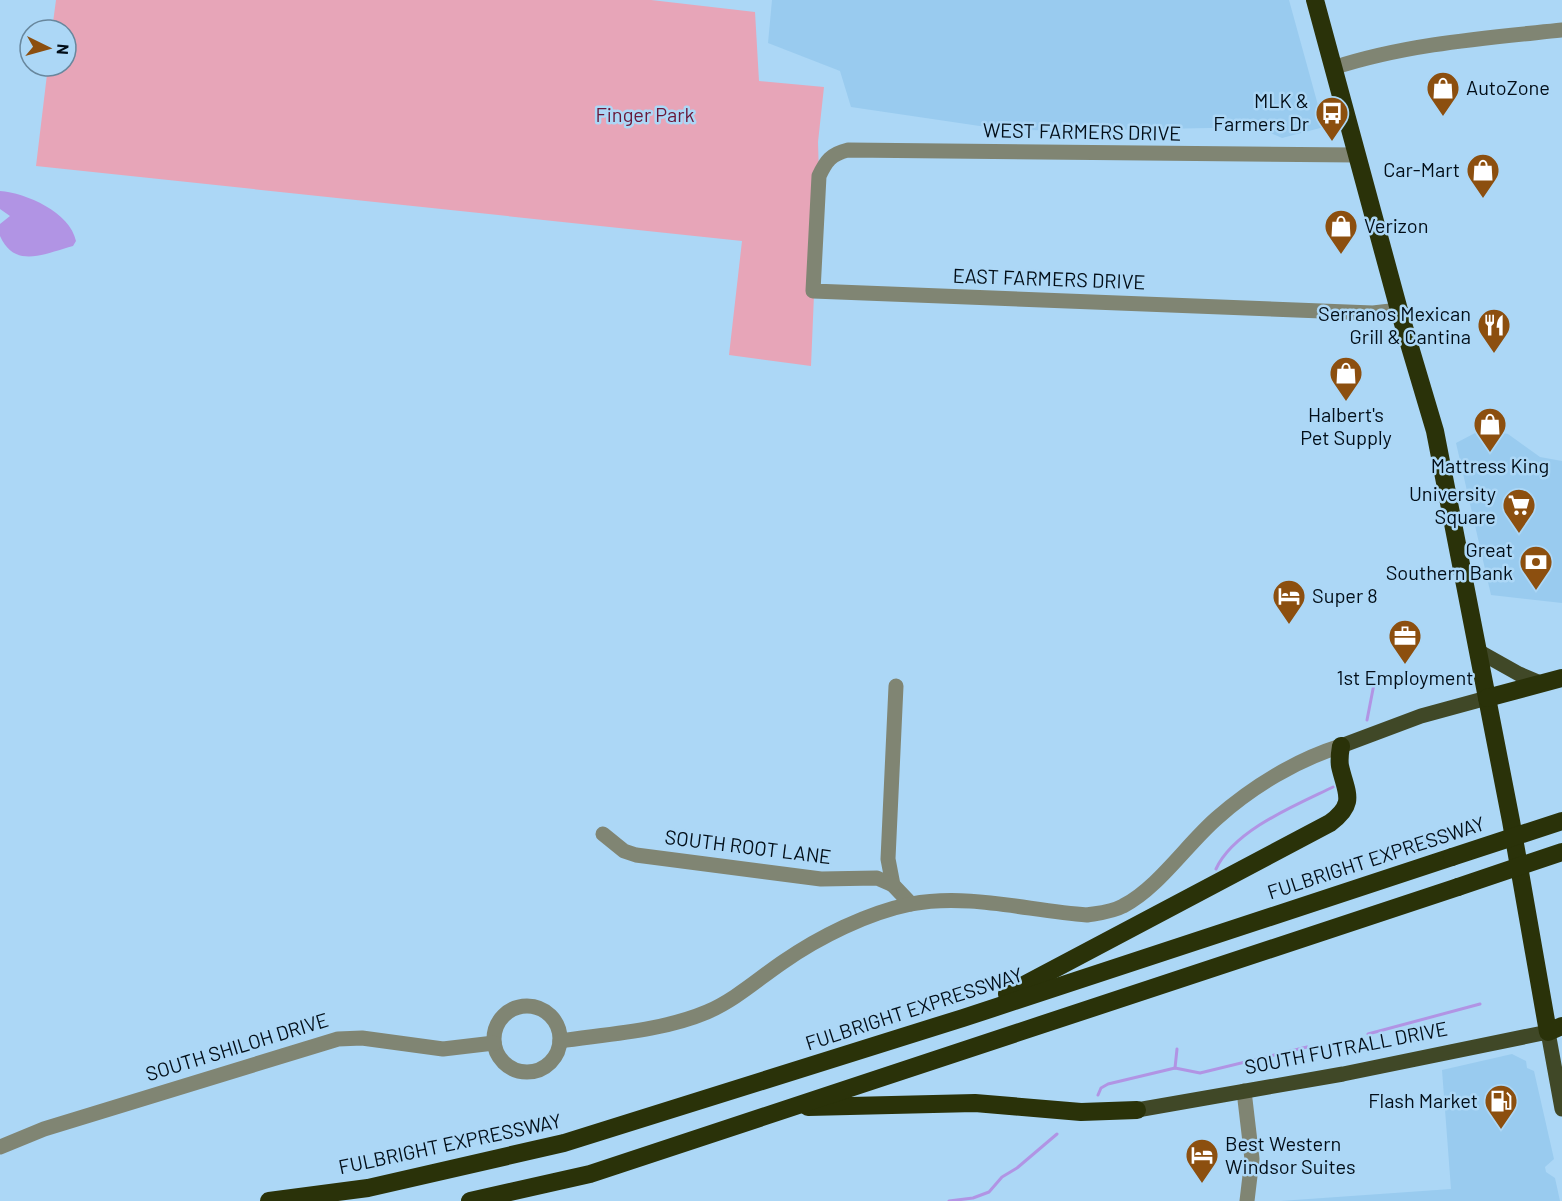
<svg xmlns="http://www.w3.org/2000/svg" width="1562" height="1201" viewBox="0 0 1562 1201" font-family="Barlow,sans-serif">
<rect width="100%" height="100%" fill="#acd7f6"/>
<g fill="#99cbef">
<path d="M772,0H1289L1324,127L1282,138L1257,127L1062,131L1000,129L851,107L840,71L768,43Z"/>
<path d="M1487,430L1508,434L1540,457L1562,461V603L1491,595L1456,443L1477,432Z"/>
<path d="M1512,1054L1526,1061L1527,1068L1534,1071L1554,1159L1545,1167L1546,1172L1555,1178L1560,1201H1280L1451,1189L1442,1070Z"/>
</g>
<path fill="#e7a5b8" d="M56,0H651L755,12L759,81L824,87L818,142L819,176L811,366L729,355L742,241L36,166L48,66H66V30H52Z"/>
<path fill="#b194e4" d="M0,191C26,193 70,212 76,241L73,246C46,253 15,270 0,236V224L10,216L0,209Z"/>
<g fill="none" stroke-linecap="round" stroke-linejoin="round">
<g stroke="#b194e4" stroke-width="3">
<path d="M1367,720L1374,684"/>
<path d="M1216,869C1234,830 1296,805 1333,787"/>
<path d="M1368,1034L1480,1004"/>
<path d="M1175,1068L1177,1049"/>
<path d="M1098,1095L1101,1088L1108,1084L1175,1068L1200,1073L1307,1047"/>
<path d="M949,1201L973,1198L989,1192L1002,1177L1017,1168L1057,1134"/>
</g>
<g stroke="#808573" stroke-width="15">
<path d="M1333,68C1406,44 1486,38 1562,30"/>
<path d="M1357,155L848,150C831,154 826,161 819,176L813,291L1373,313L1399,310"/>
<path d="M896,686L888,859L893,885L911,904"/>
<path d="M603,834L624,851L636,855L821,879L877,878L893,885"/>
<circle cx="527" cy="1039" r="33"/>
<path d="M560,1041C608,1034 662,1031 707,1012C735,1000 758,979 783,962C819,937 867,913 911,904C969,893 1029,911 1087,915C1099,913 1112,912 1123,906C1158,888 1187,844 1217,818C1252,787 1296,760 1341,746"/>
<path d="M1244,1091L1252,1159L1247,1201"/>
<path d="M0,1147L44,1129L338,1039L362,1038L443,1049L494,1043"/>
</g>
<g stroke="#404827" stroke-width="15">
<path d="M1478,651L1519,674L1540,683"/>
<path d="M1341,746L1421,716L1487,698"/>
<path d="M1137,1110L1343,1074L1548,1032L1562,1109"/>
</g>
<g stroke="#2a3209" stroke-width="18">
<path d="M1315,0L1399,310L1435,431L1511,821L1548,1032L1562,1026"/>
<path d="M1487,698L1562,678"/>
<path d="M1007,994L1330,823C1357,803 1346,793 1340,766C1339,760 1340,752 1341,746"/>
<path d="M808,1107L975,1103L1081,1112L1137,1110"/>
<path d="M269,1201L368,1188L564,1143L963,1018L1452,857"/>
<path d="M470,1201L590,1174L1458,887"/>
</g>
<g stroke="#2a3209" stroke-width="18">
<path d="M1452,857L1562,821"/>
<path d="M1458,887L1562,852"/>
</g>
</g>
<defs>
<symbol id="shop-pin" viewBox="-11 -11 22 30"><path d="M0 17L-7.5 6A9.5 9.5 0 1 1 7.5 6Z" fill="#8c4f0f" stroke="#acd7f6"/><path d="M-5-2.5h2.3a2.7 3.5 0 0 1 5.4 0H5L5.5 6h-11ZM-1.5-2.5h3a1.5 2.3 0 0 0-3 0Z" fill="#fff"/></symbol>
<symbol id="bus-pin" viewBox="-11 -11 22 30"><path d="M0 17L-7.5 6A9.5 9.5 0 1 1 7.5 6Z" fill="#8c4f0f" stroke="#acd7f6"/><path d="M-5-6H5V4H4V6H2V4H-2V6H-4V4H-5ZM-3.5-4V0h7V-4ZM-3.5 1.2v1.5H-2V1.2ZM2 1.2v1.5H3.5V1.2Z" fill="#fff"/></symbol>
<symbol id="restaurant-pin" viewBox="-11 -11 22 30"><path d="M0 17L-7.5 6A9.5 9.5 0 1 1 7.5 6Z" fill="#8c4f0f" stroke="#acd7f6"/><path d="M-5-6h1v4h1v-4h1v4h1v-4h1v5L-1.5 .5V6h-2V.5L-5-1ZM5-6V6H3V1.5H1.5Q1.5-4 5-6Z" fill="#fff"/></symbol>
<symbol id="supermarket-pin" viewBox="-11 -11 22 30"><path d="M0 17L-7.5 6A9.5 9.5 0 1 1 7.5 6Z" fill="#8c4f0f" stroke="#acd7f6"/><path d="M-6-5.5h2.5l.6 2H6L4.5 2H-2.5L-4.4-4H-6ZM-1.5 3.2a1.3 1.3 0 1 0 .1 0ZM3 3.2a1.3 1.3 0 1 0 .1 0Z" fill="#fff"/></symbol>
<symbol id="bank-pin" viewBox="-11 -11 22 30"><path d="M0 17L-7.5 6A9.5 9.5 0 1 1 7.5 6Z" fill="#8c4f0f" stroke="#acd7f6"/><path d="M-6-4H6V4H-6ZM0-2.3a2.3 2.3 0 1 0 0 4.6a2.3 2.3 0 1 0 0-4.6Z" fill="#fff"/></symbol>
<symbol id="hotel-pin" viewBox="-11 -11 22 30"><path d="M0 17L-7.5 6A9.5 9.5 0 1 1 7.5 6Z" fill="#8c4f0f" stroke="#acd7f6"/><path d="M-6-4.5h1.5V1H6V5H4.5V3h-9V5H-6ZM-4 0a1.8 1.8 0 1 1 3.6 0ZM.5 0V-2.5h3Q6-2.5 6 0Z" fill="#fff"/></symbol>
<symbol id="office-pin" viewBox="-11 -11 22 30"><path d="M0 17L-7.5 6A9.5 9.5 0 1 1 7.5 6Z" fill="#8c4f0f" stroke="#acd7f6"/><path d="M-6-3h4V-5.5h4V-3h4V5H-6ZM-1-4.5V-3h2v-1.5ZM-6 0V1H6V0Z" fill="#fff"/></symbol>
<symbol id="fuel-pin" viewBox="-11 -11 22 30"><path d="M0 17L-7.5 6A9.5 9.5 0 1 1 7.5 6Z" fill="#8c4f0f" stroke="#acd7f6"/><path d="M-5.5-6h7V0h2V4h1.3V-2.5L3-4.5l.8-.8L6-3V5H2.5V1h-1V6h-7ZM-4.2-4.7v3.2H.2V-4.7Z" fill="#fff"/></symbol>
</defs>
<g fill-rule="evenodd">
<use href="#shop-pin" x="1424" y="69" width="38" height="52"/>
<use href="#bus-pin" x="1313" y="94" width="38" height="52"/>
<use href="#shop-pin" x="1464" y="151" width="38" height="52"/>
<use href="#shop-pin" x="1322" y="207" width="38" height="52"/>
<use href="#restaurant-pin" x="1475" y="306" width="38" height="52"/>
<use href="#shop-pin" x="1327" y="354" width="38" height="52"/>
<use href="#shop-pin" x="1471" y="405" width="38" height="52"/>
<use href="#supermarket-pin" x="1500" y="486" width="38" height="52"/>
<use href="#bank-pin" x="1517" y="543" width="38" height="52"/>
<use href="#hotel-pin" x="1270" y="577" width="38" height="52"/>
<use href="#office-pin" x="1386" y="617" width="38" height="52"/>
<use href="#fuel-pin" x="1482" y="1082" width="38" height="52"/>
<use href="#hotel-pin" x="1183" y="1136" width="38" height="52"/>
</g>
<g text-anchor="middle" stroke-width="5" stroke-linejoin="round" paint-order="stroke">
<g font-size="20" fill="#020e18" stroke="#acd7f6" text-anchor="end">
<text x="1466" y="95" text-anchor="start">AutoZone</text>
<text x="1309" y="108">MLK &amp;<tspan x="1309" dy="23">Farmers Dr</tspan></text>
<text x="1460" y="177">Car-Mart</text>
<text x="1364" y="233" text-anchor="start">Verizon</text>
<text x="1471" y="321">Serranos Mexican<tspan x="1471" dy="23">Grill &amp; Cantina</tspan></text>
<text x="1346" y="422" text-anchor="middle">Halbert's<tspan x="1346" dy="23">Pet Supply</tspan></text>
<text x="1490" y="473" text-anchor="middle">Mattress King</text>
<text x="1496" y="501">University<tspan x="1496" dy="23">Square</tspan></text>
<text x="1513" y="557">Great<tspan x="1513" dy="23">Southern Bank</tspan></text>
<text x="1312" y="603" text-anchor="start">Super 8</text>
<text x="1405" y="685" text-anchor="middle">1st Employment</text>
<text x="1478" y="1108">Flash Market</text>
<text x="1225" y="1151" text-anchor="start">Best Western<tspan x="1225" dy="23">Windsor Suites</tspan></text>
</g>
<g font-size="20" fill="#691738" stroke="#acd7f6">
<text x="645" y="122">Finger Park</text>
</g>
<g font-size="20" fill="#020e18" stroke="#acd7f6">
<text transform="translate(1082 132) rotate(1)" y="7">WEST FARMERS DRIVE</text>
<text transform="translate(1049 279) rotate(2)" y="7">EAST FARMERS DRIVE</text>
<text transform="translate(748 847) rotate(7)" y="7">SOUTH ROOT LANE</text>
<text transform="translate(1376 858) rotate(-18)" y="7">FULBRIGHT EXPRESSWAY</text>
<text transform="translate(914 1009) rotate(-18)" y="7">FULBRIGHT EXPRESSWAY</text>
<text transform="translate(237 1047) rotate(-17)" y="7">SOUTH SHILOH DRIVE</text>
<text transform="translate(1346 1048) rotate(-11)" y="7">SOUTH FUTRALL DRIVE</text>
<text transform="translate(450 1144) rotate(-12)" y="7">FULBRIGHT EXPRESSWAY</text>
</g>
</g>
<g transform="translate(48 48) rotate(95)"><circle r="28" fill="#acd7f6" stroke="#68879d" stroke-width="1.5"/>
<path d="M0-4.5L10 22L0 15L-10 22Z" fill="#8c4f0f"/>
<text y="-9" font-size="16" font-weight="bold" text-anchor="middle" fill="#020e18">N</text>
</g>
</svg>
